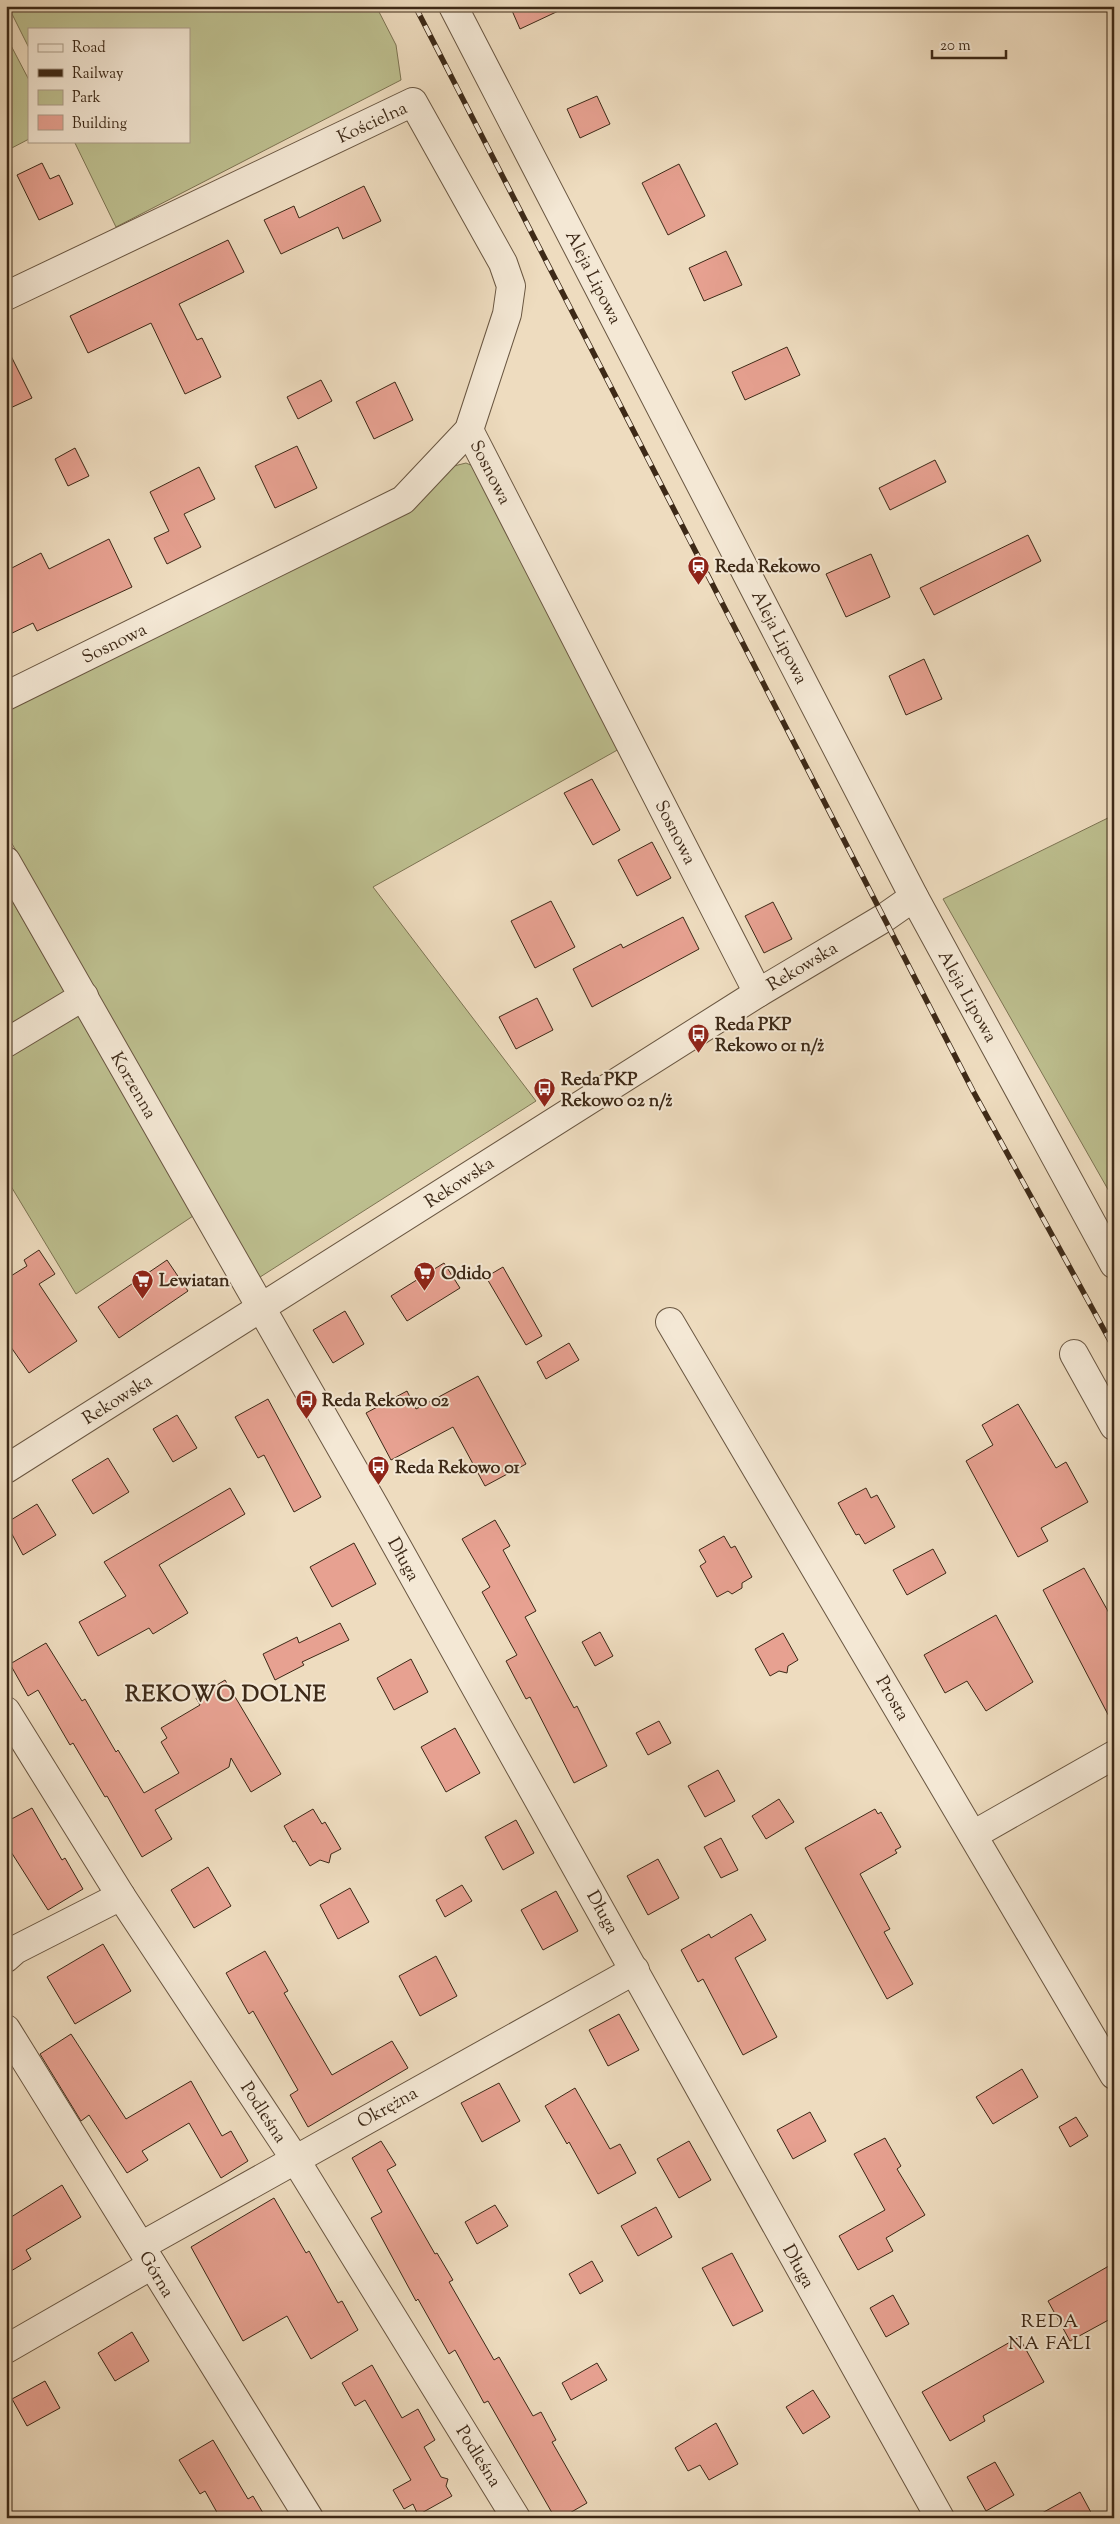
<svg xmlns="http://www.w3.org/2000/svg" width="1120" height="2524" viewBox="0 0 1120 2524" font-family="'Sorts Mill Goudy',serif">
<rect width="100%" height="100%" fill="#eedcbf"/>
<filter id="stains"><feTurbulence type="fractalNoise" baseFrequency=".004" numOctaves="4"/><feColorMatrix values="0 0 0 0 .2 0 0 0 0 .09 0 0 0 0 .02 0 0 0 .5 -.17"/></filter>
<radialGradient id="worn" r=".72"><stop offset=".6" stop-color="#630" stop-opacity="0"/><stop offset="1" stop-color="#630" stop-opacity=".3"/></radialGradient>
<g fill="#bdbf8f" stroke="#7d7453">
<path d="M8,6H376L396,45L401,80L116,227L74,141H189V29H29V48Z"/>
<path d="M6,36L29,80V139L6,151Z"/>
<path d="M466,463L484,471L621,748L373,887L536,1101L257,1279L6,833V710L408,505L442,469Z"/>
<path d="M1114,815V1200L943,899Z"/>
<path d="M6,890L193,1216L76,1294L6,1178Z"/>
</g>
<g fill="#e7a191" stroke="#3d2917">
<path d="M510,6H569L520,29Z"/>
<path d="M597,96L610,124L580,138L567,109Z"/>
<path d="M42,163L50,179L59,175L73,204L39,220L17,175Z"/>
<path d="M679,164L705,216L668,235L642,183Z"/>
<path d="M364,186L381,221L343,239L338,227L281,254L264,220L294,206L299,218Z"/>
<path d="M228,240L244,272L179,304L197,340L202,338L221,377L185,394L151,323L88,353L70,316Z"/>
<path d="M726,251L742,285L704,301L689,268Z"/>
<path d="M6,346L32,398L6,410Z"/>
<path d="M787,347L800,375L745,400L732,372Z"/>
<path d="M321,380L332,401L298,419L287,397Z"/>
<path d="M395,382L413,420L374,439L356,402Z"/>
<path d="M297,446L317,488L275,508L255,466Z"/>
<path d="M75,448L89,476L68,486L55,459Z"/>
<path d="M935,460L946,482L890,510L879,488Z"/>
<path d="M199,467L215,499L184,514L201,547L167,564L154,538L169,531L150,492Z"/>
<path d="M1028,535L1041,561L934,615L920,588Z"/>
<path d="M109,539L132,587L37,631L33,623L6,636V571L41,553L49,569Z"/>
<path d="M871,554L890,597L846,617L826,574Z"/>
<path d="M924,659L942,699L906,715L889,676Z"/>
<path d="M592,779L620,830L593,845L564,793Z"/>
<path d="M652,842L671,878L637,896L618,860Z"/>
<path d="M551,901L575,947L535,968L511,921Z"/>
<path d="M773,902L792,939L764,953L745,916Z"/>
<path d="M683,917L699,949L592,1007L573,969L621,944L623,948Z"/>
<path d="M537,998L553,1030L516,1049L499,1017Z"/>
<path d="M39,1250L55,1274L39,1284L77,1341L29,1373L6,1340V1279L27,1266L24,1260Z"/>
<path d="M167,1260L188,1291L119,1338L98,1307Z"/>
<path d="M444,1263L460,1288L407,1321L391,1296Z"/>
<path d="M503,1267L542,1336L526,1345L486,1277Z"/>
<path d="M345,1311L364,1344L333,1363L313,1330Z"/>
<path d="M569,1343L579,1360L546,1379L537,1362Z"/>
<path d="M478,1376L526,1464L485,1486L453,1427L391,1460L366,1413L407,1391L416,1409Z"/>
<path d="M268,1399L321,1497L294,1512L264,1455L258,1458L235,1417Z"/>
<path d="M1018,1404L1056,1468L1066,1462L1088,1502L1041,1528L1048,1541L1018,1557L966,1461L993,1445L982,1425Z"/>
<path d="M177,1415L197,1448L173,1462L153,1429Z"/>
<path d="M108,1458L129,1492L93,1514L72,1480Z"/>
<path d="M230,1488L245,1514L159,1565L188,1613L153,1634L149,1628L98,1656L79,1622L126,1596L104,1562Z"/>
<path d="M866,1488L871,1498L877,1495L895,1527L865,1544L859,1534L856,1535L838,1503Z"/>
<path d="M37,1504L56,1535L23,1555L6,1523Z"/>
<path d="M495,1520L510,1546L503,1550L536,1611L525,1617L574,1708L577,1706L607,1766L574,1783L530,1697L526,1699L506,1661L517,1655L482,1592L490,1587L462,1539Z"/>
<path d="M724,1536L731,1548L735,1546L752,1577L742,1583V1588L732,1594L728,1591L717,1597L700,1566L706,1562L699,1550Z"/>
<path d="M354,1543L376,1584L332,1607L310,1567Z"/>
<path d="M933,1549L946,1573L907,1595L893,1570Z"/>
<path d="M1084,1568L1114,1622V1726L1043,1590Z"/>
<path d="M996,1615L1033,1682L986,1711L967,1681L945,1693L924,1655Z"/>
<path d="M340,1623L349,1640L302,1662L304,1665L275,1680L263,1654L297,1637L299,1643Z"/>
<path d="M600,1632L613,1656L595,1666L582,1642Z"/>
<path d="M783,1633L798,1660L788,1666L787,1673L779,1671L770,1676L755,1649Z"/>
<path d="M46,1643L82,1701L85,1699L116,1752L118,1750L144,1793L179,1773L161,1742L167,1738L161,1728L200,1705L196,1698L225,1680L281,1774L251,1792L231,1758L229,1767L155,1810L172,1839L142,1857L107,1796L105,1797L73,1743L70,1745L38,1690L28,1696L10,1664Z"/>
<path d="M411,1659L428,1692L394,1710L377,1678Z"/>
<path d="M659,1721L671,1743L648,1755L636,1733Z"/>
<path d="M455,1728L480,1773L446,1792L421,1747Z"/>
<path d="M718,1770L735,1801L705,1817L688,1786Z"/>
<path d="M779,1799L794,1822L766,1839L752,1816Z"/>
<path d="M32,1808L62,1860L65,1858L83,1889L48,1910L6,1844V1822Z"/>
<path d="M313,1809L322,1824L325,1822L341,1849L331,1854L329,1863L320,1860L310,1866L295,1841L293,1842L284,1826Z"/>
<path d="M875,1809L878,1814L881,1812L901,1847L895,1850L897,1853L860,1874L890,1929L884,1932L913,1984L887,1999L805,1848Z"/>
<path d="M516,1820L534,1853L503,1870L485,1837Z"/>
<path d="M721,1838L738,1870L721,1878L704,1847Z"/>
<path d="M658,1859L679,1898L648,1915L627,1876Z"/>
<path d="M208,1867L231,1906L194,1928L171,1890Z"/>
<path d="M462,1885L472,1901L445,1917L436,1900Z"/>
<path d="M350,1888L369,1922L338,1939L320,1905Z"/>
<path d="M556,1891L578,1931L543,1950L521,1910Z"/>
<path d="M751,1914L766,1940L735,1958L777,2037L743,2055L703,1979L698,1982L681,1950L709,1934L711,1938Z"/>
<path d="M103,1944L131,1991L75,2024L47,1977Z"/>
<path d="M265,1951L288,1991L284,1993L332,2075L392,2041L408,2068L308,2127L290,2095L298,2090L253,2011L249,2014L226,1973Z"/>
<path d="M436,1956L457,1996L420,2016L399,1976Z"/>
<path d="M619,2014L639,2050L608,2066L589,2030Z"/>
<path d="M71,2034L126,2119L191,2081L222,2136L231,2131L248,2161L221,2178L189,2123L142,2151L148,2160L127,2173L89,2115L81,2121L40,2054Z"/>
<path d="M1022,2069L1038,2097L993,2124L976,2097Z"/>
<path d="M499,2083L520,2121L482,2142L461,2103Z"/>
<path d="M575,2088L610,2149L620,2144L636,2173L598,2194L569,2142L567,2144L545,2106Z"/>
<path d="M810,2112L826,2141L793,2159L777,2130Z"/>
<path d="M1076,2117L1088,2136L1070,2147L1059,2127Z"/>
<path d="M885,2138L901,2166L897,2169L925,2215L886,2238L893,2251L858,2270L839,2236L885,2210L854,2154Z"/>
<path d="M381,2141L396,2165L387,2170L435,2254L437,2253L453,2280L449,2282L494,2360L499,2357L533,2416L541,2412L556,2440L552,2442L587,2503L561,2518H555L488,2401L484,2403L455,2350L449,2354L418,2299L416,2301L371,2218L382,2212L352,2158Z"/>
<path d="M689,2141L711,2180L679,2198L657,2159Z"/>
<path d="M62,2185L81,2217L26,2250L31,2259L6,2274V2216L8,2219Z"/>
<path d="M274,2198L306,2253L309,2251L338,2303L342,2301L358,2330L311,2359L287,2316L243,2341L191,2247Z"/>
<path d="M495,2205L508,2226L477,2244L465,2222Z"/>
<path d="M656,2207L672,2237L638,2256L621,2226Z"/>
<path d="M732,2253L763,2311L733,2326L702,2268Z"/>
<path d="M592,2261L603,2281L580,2294L569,2274Z"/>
<path d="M1114,2263V2317L1070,2341L1048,2301Z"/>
<path d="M893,2295L909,2324L886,2337L870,2308Z"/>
<path d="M132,2332L149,2361L115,2381L98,2353Z"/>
<path d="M1019,2337L1044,2382L983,2416L985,2421L950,2441L922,2392Z"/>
<path d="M597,2363L607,2380L571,2400L562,2383Z"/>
<path d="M372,2365L402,2418L418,2409L435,2440L424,2447L441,2477L448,2479L446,2486L452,2496L418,2515L413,2504L404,2509L393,2490L411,2480L365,2400L355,2406L342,2383Z"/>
<path d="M45,2381L60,2408L27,2426L12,2399Z"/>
<path d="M813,2390L830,2417L803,2434L786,2407Z"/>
<path d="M716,2423L738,2464L709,2480L700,2465L688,2471L675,2448Z"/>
<path d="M213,2440L248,2499L253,2496L266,2518H216L219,2516L205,2491L200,2494L179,2460Z"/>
<path d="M995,2462L1014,2495L986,2511L967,2477Z"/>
<path d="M1080,2492L1094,2518H1033Z"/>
</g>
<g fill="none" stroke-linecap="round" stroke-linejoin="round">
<defs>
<g id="minor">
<path d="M453,6L914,897L1114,1264"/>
<path d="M6,296L413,102L503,263L511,286L507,314L469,430L403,500L6,696"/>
<path d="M469,430L758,993"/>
<path d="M6,861L376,1509L940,2518"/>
<path d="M6,1043L84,996"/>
<path d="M670,1322L1114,2075"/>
<path d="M1074,1354L1114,1426"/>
<path d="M6,1469L758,993L884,918L914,897"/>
<path d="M6,1711L121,1896L295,2159L516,2518"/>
<path d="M973,1835L1114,1755"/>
<path d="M6,1958L15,1950L121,1896"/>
<path d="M6,2029L309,2518"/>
<path d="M141,2246L635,1970"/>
<path d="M6,2349L152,2265"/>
</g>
</defs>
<use href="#minor" stroke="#695641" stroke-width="30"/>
<use href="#minor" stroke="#f4e8d5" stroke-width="28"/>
<defs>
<path id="rail" d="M415,6L973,1091L1114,1348"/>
</defs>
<use href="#rail" stroke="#3d2917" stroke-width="5.5"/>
<use href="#rail" stroke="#f4e8d5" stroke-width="4" stroke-dasharray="11" stroke-linecap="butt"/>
</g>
<defs>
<symbol id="station-pin" viewBox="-11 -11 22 30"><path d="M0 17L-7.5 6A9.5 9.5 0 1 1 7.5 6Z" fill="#8f2418" stroke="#f4e8d5"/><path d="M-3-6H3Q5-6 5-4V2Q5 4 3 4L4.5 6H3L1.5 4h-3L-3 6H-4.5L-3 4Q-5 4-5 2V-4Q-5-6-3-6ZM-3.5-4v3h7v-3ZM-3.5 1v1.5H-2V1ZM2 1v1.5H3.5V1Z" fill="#fff"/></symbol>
<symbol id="bus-pin" viewBox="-11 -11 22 30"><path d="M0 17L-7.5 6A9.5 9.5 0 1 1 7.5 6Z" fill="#8f2418" stroke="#f4e8d5"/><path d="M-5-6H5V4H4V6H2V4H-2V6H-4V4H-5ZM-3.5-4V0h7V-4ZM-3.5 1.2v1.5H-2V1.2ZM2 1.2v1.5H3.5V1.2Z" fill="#fff"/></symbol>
<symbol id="supermarket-pin" viewBox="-11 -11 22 30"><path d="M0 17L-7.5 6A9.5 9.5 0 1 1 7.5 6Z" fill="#8f2418" stroke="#f4e8d5"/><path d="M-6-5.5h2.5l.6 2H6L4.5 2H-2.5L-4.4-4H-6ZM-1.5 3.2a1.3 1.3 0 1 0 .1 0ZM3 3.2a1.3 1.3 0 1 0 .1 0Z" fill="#fff"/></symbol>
</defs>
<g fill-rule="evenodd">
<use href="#station-pin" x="686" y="554" width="25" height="34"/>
<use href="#bus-pin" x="686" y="1022" width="25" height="34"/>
<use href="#bus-pin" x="532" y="1076" width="25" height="34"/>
<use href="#supermarket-pin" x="412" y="1260" width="25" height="34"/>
<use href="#supermarket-pin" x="130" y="1268" width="25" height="34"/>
<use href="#bus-pin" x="294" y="1388" width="25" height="34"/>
<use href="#bus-pin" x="366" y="1454" width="25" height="34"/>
</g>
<g text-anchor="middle" stroke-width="4" stroke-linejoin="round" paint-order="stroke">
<g font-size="18" fill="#3d2917" stroke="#f4e8d5">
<text transform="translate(372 122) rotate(-25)" y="6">Kościelna</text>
<text transform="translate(594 277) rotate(63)" y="6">Aleja Lipowa</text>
<text transform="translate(491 472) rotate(63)" y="6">Sosnowa</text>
<text transform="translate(780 637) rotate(63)" y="6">Aleja Lipowa</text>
<text transform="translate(114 643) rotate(-26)" y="6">Sosnowa</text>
<text transform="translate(676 832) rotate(63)" y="6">Sosnowa</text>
<text transform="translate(802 966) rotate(-31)" y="6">Rekowska</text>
<text transform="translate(968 996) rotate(61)" y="6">Aleja Lipowa</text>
<text transform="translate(134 1085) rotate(60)" y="6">Korzenna</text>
<text transform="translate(459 1182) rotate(-33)" y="6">Rekowska</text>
<text transform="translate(117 1399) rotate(-32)" y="6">Rekowska</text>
<text transform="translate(404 1559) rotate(61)" y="6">Długa</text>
<text transform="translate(893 1698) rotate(60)" y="6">Prosta</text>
<text transform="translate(603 1912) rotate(61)" y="6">Długa</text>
<text transform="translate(387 2107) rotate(-29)" y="6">Okrężna</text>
<text transform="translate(264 2112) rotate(57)" y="6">Podleśna</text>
<text transform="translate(799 2266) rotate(61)" y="6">Długa</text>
<text transform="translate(157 2274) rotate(59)" y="6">Górna</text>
<text transform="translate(479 2456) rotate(58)" y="6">Podleśna</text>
</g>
<g font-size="18" font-weight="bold" fill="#3d2917" stroke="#f4e8d5" text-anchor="start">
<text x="715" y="572">Reda Rekowo</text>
<text x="715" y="1030">Reda PKP<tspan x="715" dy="21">Rekowo 01 n/ż</tspan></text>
<text x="561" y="1085">Reda PKP<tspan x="561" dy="21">Rekowo 02 n/ż</tspan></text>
<text x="441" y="1279">Odido</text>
<text x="159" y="1286">Lewiatan</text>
<text x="322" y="1406">Reda Rekowo 02</text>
<text x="395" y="1473">Reda Rekowo 01</text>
</g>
<g font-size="19" letter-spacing="1" fill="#3d2917" stroke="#f4e8d5">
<text x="1050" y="2327">REDA<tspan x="1050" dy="22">NA FALI</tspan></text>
</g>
<g font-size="22" font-weight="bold" letter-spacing="1" fill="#3d2917" stroke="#f4e8d5">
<text x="226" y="1701">REKOWO DOLNE</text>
</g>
</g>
<rect width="1120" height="2524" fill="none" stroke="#eedcbf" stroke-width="25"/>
<rect x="8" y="8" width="1105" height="2509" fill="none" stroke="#3d2917" stroke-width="2.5"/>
<rect x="12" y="12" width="1095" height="2499" fill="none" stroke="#3d2917"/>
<rect x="28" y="28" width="162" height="115" fill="#f4e8d5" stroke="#ab9c89"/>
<rect x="38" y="44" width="25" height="8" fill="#f4e8d5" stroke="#ab9c89"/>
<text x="72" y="52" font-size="15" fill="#3d2917">Road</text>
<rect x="38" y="69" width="25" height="8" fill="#3d2917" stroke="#ab9c89"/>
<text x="72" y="78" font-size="15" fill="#3d2917">Railway</text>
<rect x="38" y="90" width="25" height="15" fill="#bdbf8f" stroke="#ab9c89"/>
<text x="72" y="102" font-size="15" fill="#3d2917">Park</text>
<rect x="38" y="115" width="25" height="15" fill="#e7a191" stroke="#ab9c89"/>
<text x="72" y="128" font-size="15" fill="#3d2917">Building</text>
<path d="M932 50v8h74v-8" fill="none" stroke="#3d2917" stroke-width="2.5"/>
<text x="940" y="50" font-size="15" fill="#3d2917" stroke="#f4e8d5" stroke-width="4" paint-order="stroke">20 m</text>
<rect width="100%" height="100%" filter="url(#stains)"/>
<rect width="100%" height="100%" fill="url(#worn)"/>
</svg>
